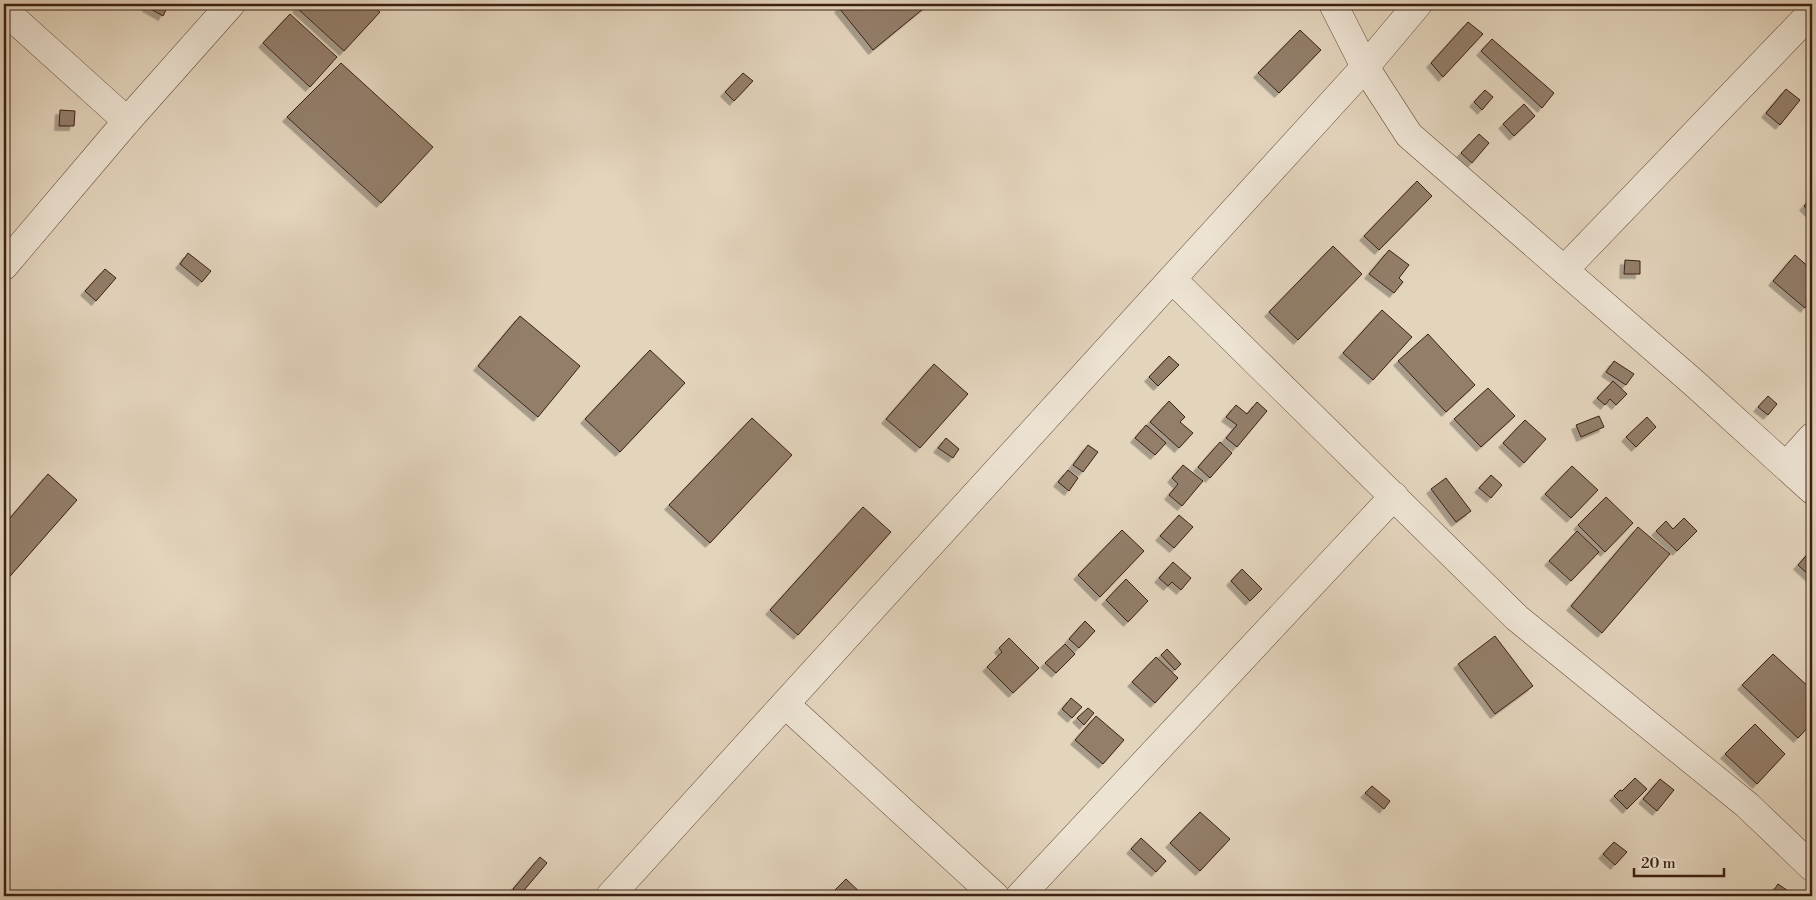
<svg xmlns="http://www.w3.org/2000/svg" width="1816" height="900" viewBox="0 0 1816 900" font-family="'Libre Bodoni',serif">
<defs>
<filter id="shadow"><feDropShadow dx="-4.5" dy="4.5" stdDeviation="0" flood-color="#0004"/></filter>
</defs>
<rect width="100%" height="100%" fill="#e3d4bc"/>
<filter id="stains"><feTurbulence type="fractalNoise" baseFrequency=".004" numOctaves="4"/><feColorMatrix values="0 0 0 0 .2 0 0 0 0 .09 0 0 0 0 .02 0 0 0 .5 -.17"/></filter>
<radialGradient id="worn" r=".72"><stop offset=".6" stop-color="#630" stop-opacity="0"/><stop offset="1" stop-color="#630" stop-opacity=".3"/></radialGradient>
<g fill="#937e6b" stroke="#3c2013" filter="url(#shadow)">
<path d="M149,4H169L163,16L147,7Z"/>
<path d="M301,4H370L380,12L344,51L297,8Z"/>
<path d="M844,4H929L873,50L839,8Z"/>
<path d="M290,14L337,57L310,87L263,43Z"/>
<path d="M1468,22L1483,34L1443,77L1431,63Z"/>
<path d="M1300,30L1321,50L1279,93L1258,73Z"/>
<path d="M1492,39L1554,93L1542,108L1481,51Z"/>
<path d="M341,63L433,147L381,203L287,117Z"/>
<path d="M743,73L753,81L734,101L725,92Z"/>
<path d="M1786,89L1800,100L1780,125L1766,113Z"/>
<path d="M1485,90L1493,97L1482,110L1474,102Z"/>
<path d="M1524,104L1535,116L1514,136L1503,124Z"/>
<path d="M60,110L75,111L74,126H59Z"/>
<path d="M1479,134L1489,143L1472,163L1461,153Z"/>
<path d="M1417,181L1432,196L1379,250L1364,236Z"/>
<path d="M1812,197V214L1804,206Z"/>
<path d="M1333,246L1362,274L1298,340L1269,312Z"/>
<path d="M1389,250L1409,265L1399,278L1403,282L1394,293L1369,274Z"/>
<path d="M188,253L211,271L202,282L180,264Z"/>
<path d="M1795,255L1812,270V289L1808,294L1812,299L1805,308L1773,281Z"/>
<path d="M1625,260L1640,261V274H1624Z"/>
<path d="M105,269L116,278L96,301L85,291Z"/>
<path d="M1382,310L1412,337L1373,380L1343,353Z"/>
<path d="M520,316L580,366L538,417L478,366Z"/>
<path d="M1428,334L1475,385L1446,412L1398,361Z"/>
<path d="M650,350L685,383L620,452L585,419Z"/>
<path d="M1169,356L1179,365L1158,386L1149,377Z"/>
<path d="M1614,361L1634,374L1626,385L1606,372Z"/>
<path d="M934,364L968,394L920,448L886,419Z"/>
<path d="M1613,381L1627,394L1616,405L1610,399L1605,405L1597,398Z"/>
<path d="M1488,388L1515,416L1481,447L1454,419Z"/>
<path d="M1768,396L1777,404L1768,415L1758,407Z"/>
<path d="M1169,401L1185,417L1180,422L1193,433L1179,448L1150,422Z"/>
<path d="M1257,402L1267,411L1237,447L1226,438L1237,425L1226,417L1236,405L1247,414Z"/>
<path d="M1599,416L1604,427L1581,437L1576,425Z"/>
<path d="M1647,417L1656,427L1636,447L1626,437Z"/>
<path d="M752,418L792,455L710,543L669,505Z"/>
<path d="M1525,420L1546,439L1524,463L1503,443Z"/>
<path d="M1146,425L1166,443L1155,455L1135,438Z"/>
<path d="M946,438L959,449L953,458L938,448Z"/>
<path d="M1220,442L1232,453L1210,478L1198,467Z"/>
<path d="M1088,445L1098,452L1083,472L1073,465Z"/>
<path d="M1183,465L1203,481L1182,506L1169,495L1178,484L1172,478Z"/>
<path d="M1572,466L1598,490L1571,518L1545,494Z"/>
<path d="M1068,470L1078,478L1069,491L1058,482Z"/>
<path d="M48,474L77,500L4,583V525Z"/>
<path d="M1491,475L1502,485L1491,498L1479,488Z"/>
<path d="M1446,478L1471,511L1456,522L1431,489Z"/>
<path d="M1606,497L1633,523L1605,552L1578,525Z"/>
<path d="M863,507L891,532L798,635L770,610Z"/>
<path d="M1179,515L1193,527L1174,548L1160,536Z"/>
<path d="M1684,518L1697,531L1677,551L1656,531L1666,521L1673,529Z"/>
<path d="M1638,527L1670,554L1602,633L1571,606Z"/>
<path d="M1122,530L1144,551L1100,597L1078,575Z"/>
<path d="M1577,531L1599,552L1571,581L1549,561Z"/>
<path d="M1812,549V578L1798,565Z"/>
<path d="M1173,562L1191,578L1181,590L1172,582L1168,586L1159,578Z"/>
<path d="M1242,569L1262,589L1250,601L1231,581Z"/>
<path d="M1126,579L1148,601L1128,622L1106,600Z"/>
<path d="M1085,621L1095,631L1079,648L1069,639Z"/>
<path d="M1495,636L1533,686L1495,714L1458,664Z"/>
<path d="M1009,638L1039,668L1013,693L987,667L1002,652L999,648Z"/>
<path d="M1065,644L1075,654L1056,673L1045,663Z"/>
<path d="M1167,649L1181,664L1175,670L1161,655Z"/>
<path d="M1773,654L1812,690V723L1798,738L1742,685Z"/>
<path d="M1156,657L1178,678L1155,703L1132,682Z"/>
<path d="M1071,698L1082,707L1072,718L1062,709Z"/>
<path d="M1088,708L1094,713L1084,725L1077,718Z"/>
<path d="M1096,716L1124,740L1103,764L1075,740Z"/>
<path d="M1755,724L1785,754L1757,784L1725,754Z"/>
<path d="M1635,778L1647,789L1627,809L1614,796L1620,790L1622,791Z"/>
<path d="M1660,779L1674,790L1657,811L1643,799Z"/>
<path d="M1372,786L1390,801L1384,809L1365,793Z"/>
<path d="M1200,812L1230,839L1200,871L1170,843Z"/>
<path d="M1141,838L1166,861L1156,872L1131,849Z"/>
<path d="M1614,842L1627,852L1615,865L1603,854Z"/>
<path d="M540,857L547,863L520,895L513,889Z"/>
<path d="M846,879L864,896H829Z"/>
<path d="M1778,884L1794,895L1793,896H1770Z"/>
</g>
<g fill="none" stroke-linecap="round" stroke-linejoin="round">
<defs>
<g id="minor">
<path d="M1333,4L1365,67L1409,135L1694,383L1812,490"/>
<path d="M4,10L127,121"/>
<path d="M4,266L127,121L231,4"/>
<path d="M1564,270L1812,12"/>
<path d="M1172,279L1517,618L1747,805L1812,867"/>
<path d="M1786,466L1812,437"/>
<path d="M785,704L995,896"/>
<path d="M610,896L1365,67L1418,4"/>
<path d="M1020,896L1394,496"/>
</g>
</defs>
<use href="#minor" stroke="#664d3d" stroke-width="29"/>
<use href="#minor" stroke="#ede3d3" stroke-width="28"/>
</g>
<rect width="1816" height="900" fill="none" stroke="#e3d4bc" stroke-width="20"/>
<rect x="5" y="5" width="1806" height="890" fill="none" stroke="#3c2013" stroke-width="2.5"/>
<rect x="10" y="10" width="1796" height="880" fill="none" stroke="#3c2013"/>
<path d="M1634 868v8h90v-8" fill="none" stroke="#3c2013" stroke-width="2.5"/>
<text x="1641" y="868" font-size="15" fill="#3c2013" stroke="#ede3d3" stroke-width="4" paint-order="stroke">20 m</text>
<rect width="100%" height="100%" filter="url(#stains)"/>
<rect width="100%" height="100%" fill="url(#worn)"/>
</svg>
